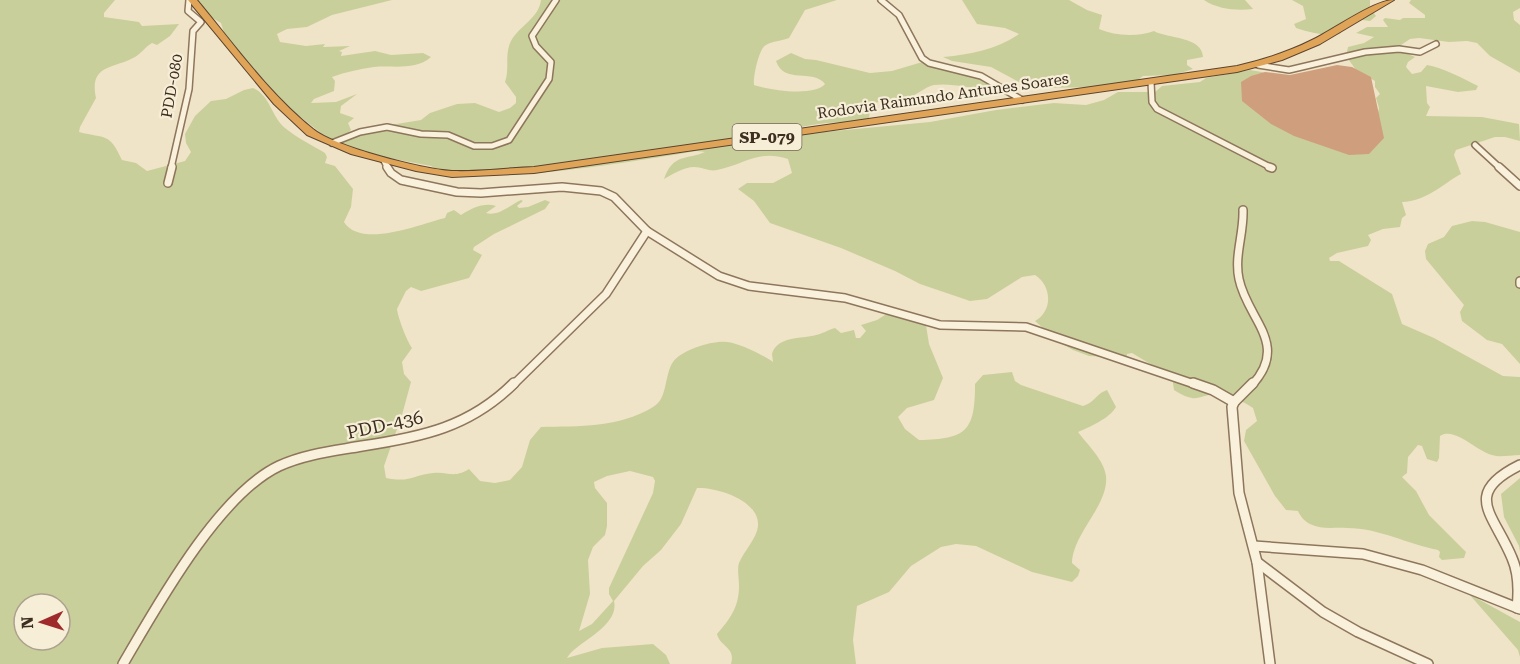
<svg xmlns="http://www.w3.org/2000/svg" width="1520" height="664" viewBox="0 0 1520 664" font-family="'Roboto Serif',serif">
<rect width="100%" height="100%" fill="#f0e4c8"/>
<g fill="#c9cf9b" fill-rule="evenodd">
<path d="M0,0H115L104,13V17L139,22L142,26L179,24L170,36L157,45L152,43C145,47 140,55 133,58C112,69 89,65 96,98L80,127L79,132C106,139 109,132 122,160L136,163L147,171L185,161L191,152L186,143L185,134L195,116L211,101L226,99L244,90L253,88C270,95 271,116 285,128C297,138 312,145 325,153L327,157L325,163L335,166L353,189L351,207L344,222C361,249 420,224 445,218L447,213L454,210L461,215C471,208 485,202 496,206L486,213C498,217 510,205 521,200L523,201L517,206L519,208L528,207L545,200L550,202L545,209L494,234L474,247L473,250L482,255L469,278L421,291L411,287L406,291L397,309C398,318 407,341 412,348L402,362L404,374L411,382L402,415L384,466L386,478C411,483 412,475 433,473C448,471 453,479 469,469L480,481L495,483L510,480L522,467L530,440L541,427C579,426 619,428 653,407C668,399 664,375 673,362C681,350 713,340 727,342C739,343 763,355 773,362L772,354C777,336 801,339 816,335C822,334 828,330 835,328L841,333L854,330L856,338H860L866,331L861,325L877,320L896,308L913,316L926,325L929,344L943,378L934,400L907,408L898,417L905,429L919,440C967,439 975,431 975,384L983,375L1012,372L1015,381L1021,385L1083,406C1094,403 1097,393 1107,390L1116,407C1110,418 1090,427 1078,432C1087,444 1104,460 1106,476C1109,505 1073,533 1072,563L1080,570L1078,576L1072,582L1032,572L976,546L956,544L941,547L911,566L889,592L857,606L853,640L856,664H731C736,647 720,647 717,634C730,619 739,607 739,586C739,579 737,569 739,563C744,551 757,538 758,526C760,500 716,487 697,488L681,524L661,550L643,566L614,601C620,627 576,642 567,658L602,648L653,644L666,655L670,664H0ZM630,471L653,477L655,481L653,493L609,588V594L613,601L592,624L579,631L590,594L588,560L593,547L605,535L607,526V503L595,488L594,482L607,476ZM24,604H60V640H24Z"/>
<path d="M197,0H392L332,15L307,27L287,29L277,34L280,42L306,46L325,44L323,47L350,46L339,51L342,52L341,56L375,51L391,55L423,53L431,57C415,71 393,65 374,67C359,69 346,72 332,77L335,81L334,91L314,99L311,103L336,102L357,94L341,106L340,113L354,118L348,123L351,130L345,136L366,129L421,120L430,113L457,104L475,103L499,112L510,108L516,103V97L505,82C510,68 504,55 511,41C519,26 539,18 541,0H837L805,10L789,38C782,41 772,41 766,45C759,48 753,77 754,85C769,90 814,97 825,84C813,68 784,85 776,61L791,53L805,59L816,60L870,73L892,71L929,60L961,68L995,82L994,88C974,91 955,82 934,85C924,87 918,95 909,97C894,100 880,96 870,109L869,118C856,123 841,122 827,123C804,125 780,132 758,139L760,145L772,144L782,139L813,133L930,122L996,110L1054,103L1086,105L1104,100L1118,92H1155L1162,86L1200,82L1206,78L1250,70L1262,72L1376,121L1379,108L1376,98L1380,94L1375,87V81L1356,70L1346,56L1348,47L1364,43L1374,37L1356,33L1367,27H1388L1383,20L1385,18L1400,20L1403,18H1425V15L1409,3L1411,0H1520V8L1513,12L1514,20L1520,25V73L1490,56L1477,43L1467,41L1449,42L1419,38L1410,39L1401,45L1408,54L1415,57L1408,62L1406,67L1412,74L1421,72L1427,65C1442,67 1464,79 1478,86L1476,90L1458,92L1426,86L1427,103L1430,107L1426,116L1482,117L1519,124L1520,141L1505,137H1495L1456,150L1454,155L1461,174C1441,185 1427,201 1402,202L1406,215L1402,218L1400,227L1383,229L1368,235L1371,240L1368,246L1337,253L1329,258L1330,261H1339L1392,294L1402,324L1434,338L1503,376L1520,377V455C1512,455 1503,457 1496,456C1478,454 1456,426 1440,436L1439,458L1437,462L1427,459L1422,446L1418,445L1408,457L1407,473L1402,477L1416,491L1429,515L1466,552L1464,558L1442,560L1439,557L1440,552L1438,550C1407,544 1379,528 1347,528C1334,527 1322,530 1310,524C1305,522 1300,516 1298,511L1286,510L1275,496L1244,441L1246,430L1257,421L1253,408C1244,402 1232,396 1221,395C1198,392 1201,407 1174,390L1172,377L1132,353L1127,354V358L1089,356L1073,350L1059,342L1035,321C1053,311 1052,286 1035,275L1022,277L987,299L970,301L920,284L895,271L841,248L770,223L754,201L738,189L747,183H773L792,173L788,159C758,149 746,164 717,170C710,172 702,167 694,167C684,167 673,174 664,179C673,153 687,160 705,152L697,151C647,159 469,191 431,166L367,154L331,141L289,108L225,36L221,23L206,14Z"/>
<path d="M962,0H1069L1087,10L1102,15L1099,29C1115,36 1138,37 1154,31C1168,39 1202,36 1203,57L1187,60V65L1193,69L1174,75L1143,76L1134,83L1111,87L1030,88L991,67L952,61L943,57C971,54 996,50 1019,34L1005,28L977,24Z"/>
<path d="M1204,0H1245L1253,9C1236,11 1217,9 1204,0Z"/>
<path d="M1292,0H1370V8L1376,16L1370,21L1355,19L1343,27L1340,34C1325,36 1311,33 1296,28L1294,24L1306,19L1303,6Z"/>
<path d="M1472,221L1485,222L1520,232V364L1502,344L1487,340L1462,321L1460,312L1464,305L1426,259L1425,251L1428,244L1444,237L1452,226Z"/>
<path d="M1520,478V552L1519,546L1504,517L1501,494Z"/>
<path d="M1469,594L1520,622V657L1518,650Z"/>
</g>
<path fill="#cf9f7d" d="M1337,65L1352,67L1371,77L1384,138L1369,154L1349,155L1294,136L1271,124L1242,101L1241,82L1251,76L1265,72L1290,75Z"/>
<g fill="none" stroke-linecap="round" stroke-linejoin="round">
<defs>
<g id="street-far2">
<path d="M881,0L899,15L922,58L929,63L981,76L1022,100"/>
<path d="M1258,65L1289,70L1365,52L1399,49L1420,52L1436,44"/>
<path d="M1151,82L1152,102L1157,109L1272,168"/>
<path d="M332,143L360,132L387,127L421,134L448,135L474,146H492L509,140L549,79L551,62L536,46L532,36L556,0"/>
<path d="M1475,145L1500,168"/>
<path d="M384,161L388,168"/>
<path d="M171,168L189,89L193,31L201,22L188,11L189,0"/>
</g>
<g id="street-far1">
<path d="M387,167L391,173L401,180L457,192L481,193L562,187L601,191L614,197L647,231L719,276L749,286L845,298L940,325L1026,327L1197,385"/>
<path d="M1269,167L1272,168"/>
<path d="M1499,167L1520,186"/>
<path d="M168,183L172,167"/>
<path d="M1243,210C1244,233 1234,256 1239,279C1247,319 1290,344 1252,385"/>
<path d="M1520,281V284"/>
<path d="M513,385L606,294L647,231"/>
</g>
<g id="street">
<path d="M1193,383L1213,390L1234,402"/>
<path d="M1234,402L1232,407L1239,493L1257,562L1270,664"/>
<path d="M1234,402L1253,383"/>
<path d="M1254,546L1363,554L1422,570L1520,609"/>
<path d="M1257,562L1323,612L1358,632L1428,664"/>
<path d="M1517,608C1519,591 1519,574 1512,558C1494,514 1461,494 1520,465"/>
<path d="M123,664C157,606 218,495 279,466C305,454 334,451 362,446C422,437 470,427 514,383"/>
</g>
<path id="highway" d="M188,0H197C233,43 268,93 313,129C335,147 422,169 452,171C479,172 507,168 534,167L1237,66C1263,60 1288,52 1312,40C1333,30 1374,0 1394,0L1320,44L1282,60L1237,72L534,173L452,177L416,171L351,154L307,135L274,104Z"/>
</defs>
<use href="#street-far2" stroke="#8d765c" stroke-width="8"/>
<use href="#street-far1" stroke="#8d765c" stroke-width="10"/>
<use href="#street" stroke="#8d765c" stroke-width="12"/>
<use href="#highway" stroke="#5b4430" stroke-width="2"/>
<use href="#street-far2" stroke="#faf1dc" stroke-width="5"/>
<use href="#street-far1" stroke="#faf1dc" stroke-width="7"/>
<use href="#street" stroke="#faf1dc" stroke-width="9"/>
<use href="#highway" fill="#e0a458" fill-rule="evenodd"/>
</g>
<g text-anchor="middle" stroke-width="4.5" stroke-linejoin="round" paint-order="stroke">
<g font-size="15" fill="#3d2e20" stroke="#f7eed8">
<text transform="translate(172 86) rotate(-80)" y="5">PDD-080</text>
<text transform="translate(943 96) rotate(-8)" y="5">Rodovia Raimundo Antunes Soares</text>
</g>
<rect fill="#f7eed8" stroke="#756857" stroke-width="1.5" x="732.5" y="124" width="69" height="26" rx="4.5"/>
<g font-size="16" font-weight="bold" fill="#3d2e20">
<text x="767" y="143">SP-079</text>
</g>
<g font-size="18" fill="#3d2e20" stroke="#f7eed8">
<text transform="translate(385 425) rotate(-12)" y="6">PDD-436</text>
</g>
</g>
<g transform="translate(42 622) rotate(267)"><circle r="28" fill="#f7eed8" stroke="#ada18e" stroke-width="1.5"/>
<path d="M0-4.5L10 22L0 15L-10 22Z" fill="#9e2a2b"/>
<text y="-9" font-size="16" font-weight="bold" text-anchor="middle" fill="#3d2e20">N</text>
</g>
</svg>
